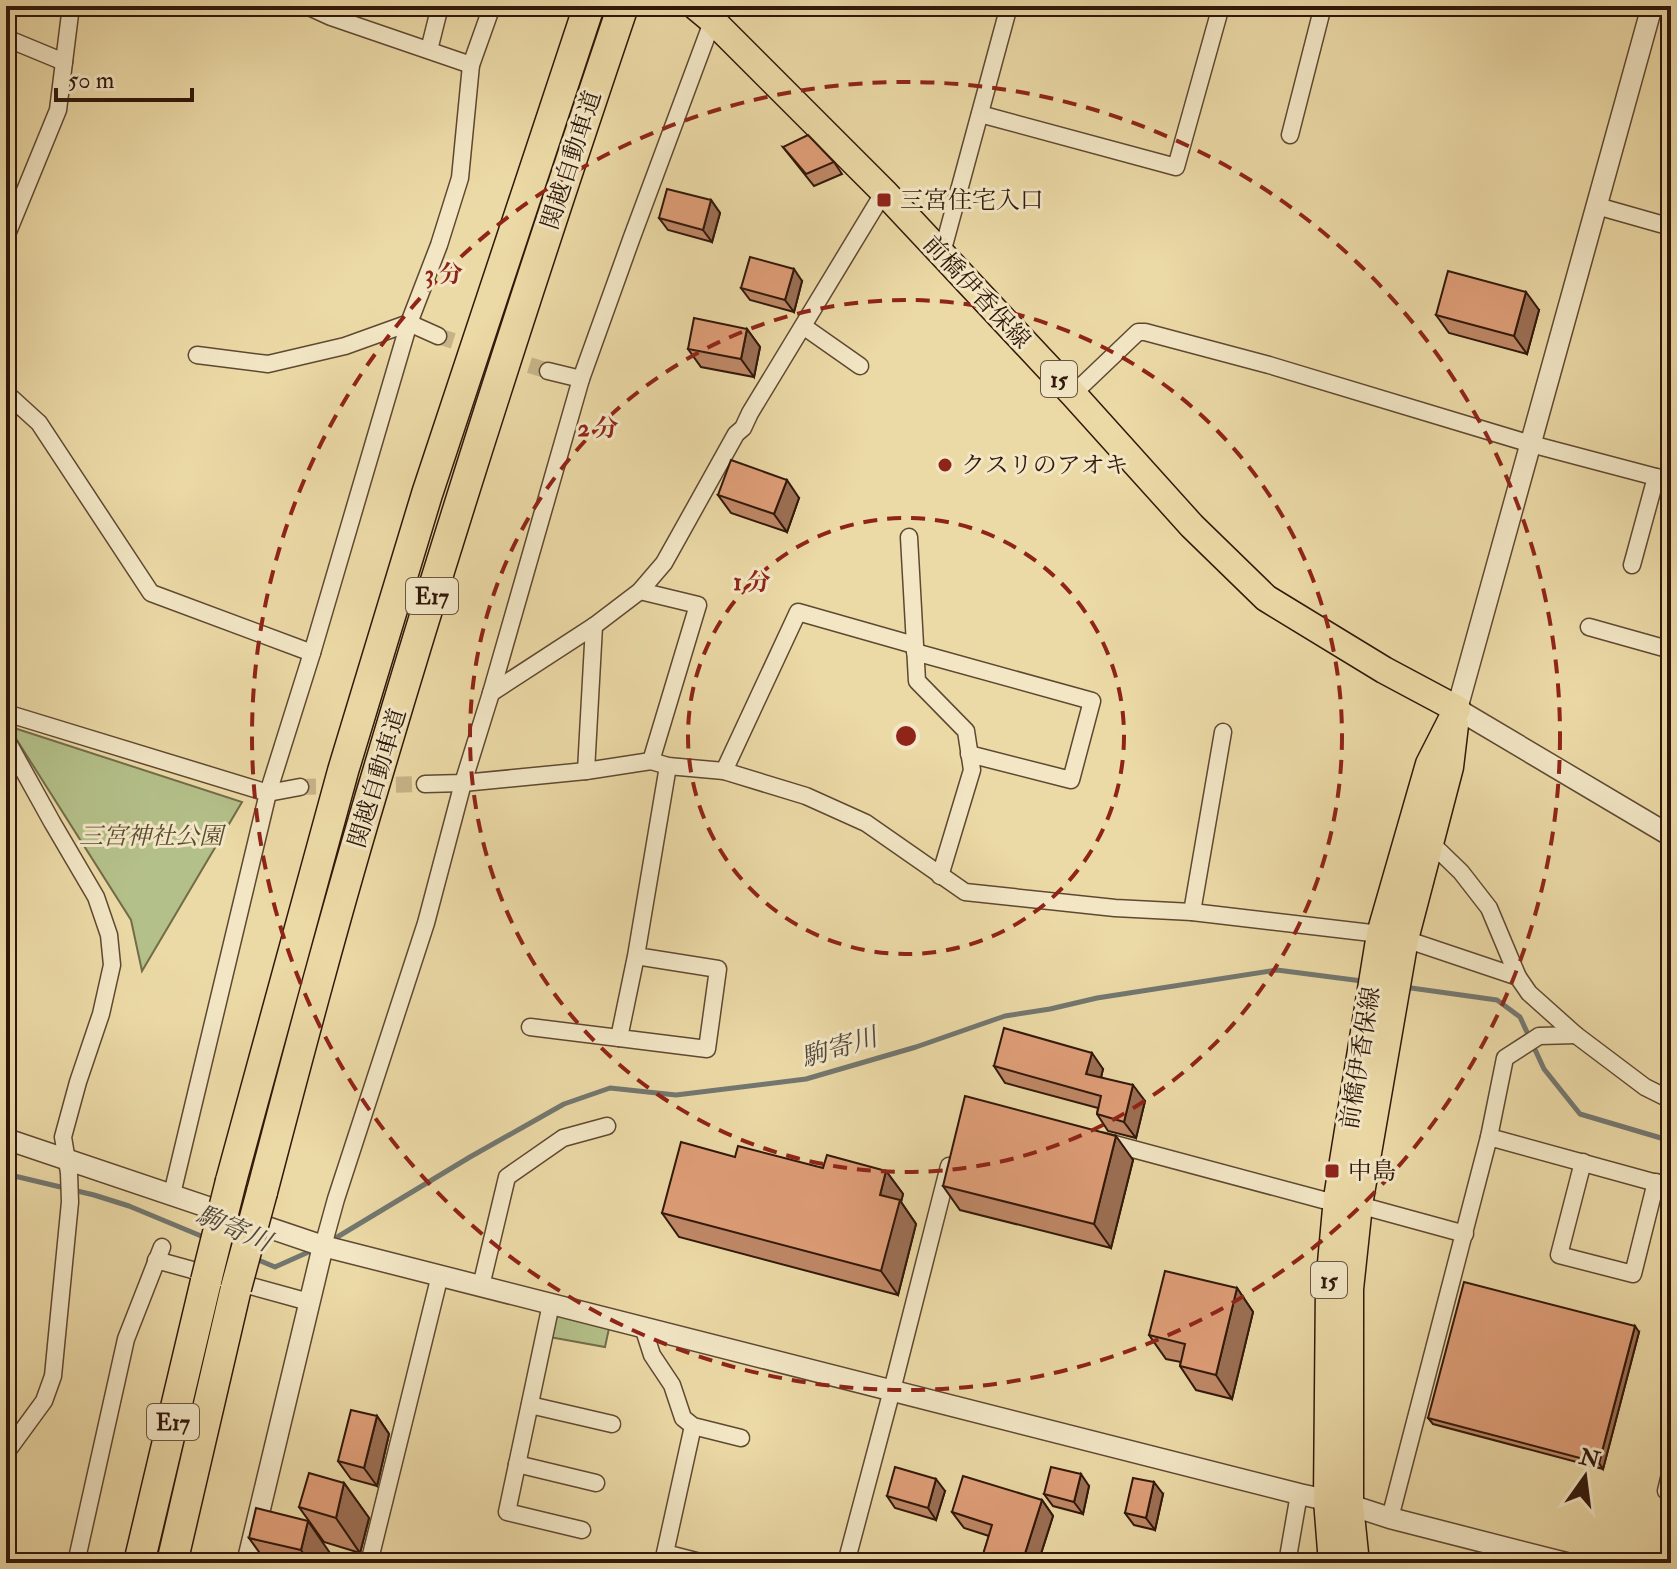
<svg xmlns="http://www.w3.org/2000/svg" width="1677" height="1569" viewBox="0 0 1677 1569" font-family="'IM FELL Double Pica','Noto Serif JP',serif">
<rect width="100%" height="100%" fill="#ebd9a6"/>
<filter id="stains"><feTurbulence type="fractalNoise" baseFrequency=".0025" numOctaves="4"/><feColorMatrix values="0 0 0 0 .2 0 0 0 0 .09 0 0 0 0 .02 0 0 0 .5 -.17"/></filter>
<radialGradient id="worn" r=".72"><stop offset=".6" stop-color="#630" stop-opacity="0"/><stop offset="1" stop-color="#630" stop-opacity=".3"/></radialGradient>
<g fill="#b4c089" stroke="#726c4a" stroke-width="2">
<path d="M8,726L242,802L142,971L131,920Z"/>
<path d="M557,1305L611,1319L605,1347L544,1336Z"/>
</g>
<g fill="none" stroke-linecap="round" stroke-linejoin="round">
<g stroke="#737770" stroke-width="5">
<path d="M1404,987L1497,1000L1520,1017L1544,1069L1580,1114L1671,1141"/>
<path d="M6,1174L94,1195L129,1206L206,1238"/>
<path d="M329,1242L470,1157L564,1104L610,1088L676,1095L806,1079L916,1047L1005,1016L1050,1009L1097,998L1277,970L1362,981"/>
<path d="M256,1259L275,1267L313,1250"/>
</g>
<g stroke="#c6b287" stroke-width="16" stroke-dasharray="16 8" stroke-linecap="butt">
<path d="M438,336L548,371"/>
<path d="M300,787L425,784"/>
</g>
<defs>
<g id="minor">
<path d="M307,6L331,17L471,65"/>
<path d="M6,38L64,62"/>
<path d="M429,50L440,6"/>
<path d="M980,114L1176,167L1221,6"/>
<path d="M1290,135L1323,6"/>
<path d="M1597,206L1671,227"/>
<path d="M6,237L58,110L71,6"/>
<path d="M942,253L1009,6"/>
<path d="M803,326L860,366"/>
<path d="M197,355L268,364L345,346L409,323L438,336"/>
<path d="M548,371L581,379"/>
<path d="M6,393L39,423L151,593L312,653"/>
<path d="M1073,394L1138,332H1145L1269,365L1531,444L1671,481"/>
<path d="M909,537L917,681L966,731L972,770L940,876"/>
<path d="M1632,565L1656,477"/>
<path d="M640,591L698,605L651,761"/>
<path d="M1589,627L1671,650"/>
<path d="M915,652L1092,701L1071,780L969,754"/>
<path d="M491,693L594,626L640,591L664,563L736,434L743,428L750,413L884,192"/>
<path d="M6,713L268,793L300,787"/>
<path d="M6,739L52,822L96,897L109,935L112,965L101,1014L78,1082L63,1137L69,1173L70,1202L53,1376L44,1401L6,1453"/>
<path d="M586,771L594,626"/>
<path d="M724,771L798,612L914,645"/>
<path d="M425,784L463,783L586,771L651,761L668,766L724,771L806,796L866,823L965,892L1115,908L1192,912L1380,934L1405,939L1518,977"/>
<path d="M1430,842L1461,872L1489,908L1518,977L1529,993L1576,1035L1645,1087L1671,1100"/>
<path d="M1192,912L1223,732"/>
<path d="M636,956L718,969L707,1049L619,1038L636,956L668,766"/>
<path d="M530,1027L619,1038"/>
<path d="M1489,1137L1505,1058L1539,1036L1576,1035"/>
<path d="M1103,1141L1323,1200"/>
<path d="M1583,1162L1559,1255L1633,1274L1656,1182"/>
<path d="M172,1194L268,793L312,653L409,323L439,245L460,178L471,65L492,6"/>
<path d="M1359,1205L1465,1234"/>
<path d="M323,1246L336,1199L426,923L463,783L491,693L581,379L632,237L718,6"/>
<path d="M156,1260L309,1302"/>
<path d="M481,1286L507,1177L563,1138L607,1126"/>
<path d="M551,1304L507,1512L582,1530"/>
<path d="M643,1327L652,1355L672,1385L683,1418L693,1426L741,1438"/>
<path d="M530,1405L612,1424"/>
<path d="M693,1426L665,1553L704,1563"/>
<path d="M517,1464L596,1483"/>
<path d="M1671,1470L1666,1491L1671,1492"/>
<path d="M1390,1518L1489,1137L1671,1187"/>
<path d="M76,1563L126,1339L162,1247"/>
<path d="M369,1563L440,1275"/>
<path d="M846,1563L892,1390L949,1166"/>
<path d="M1287,1563L1299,1494"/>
</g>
<g id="tertiary">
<path d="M1652,6L1457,709L1671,836"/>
<path d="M6,1139L323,1246L1299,1494L1350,1505L1390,1518L1566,1563"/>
<path d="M247,1563L323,1246"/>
</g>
<g id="primary">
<path d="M695,6L713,21L884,192L1073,394L1192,526L1266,598L1384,670L1457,709"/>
<path d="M1332,1563L1327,1500L1329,1285L1337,1198L1380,934L1429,764L1457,709"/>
<path d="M1356,1563L1350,1505V1289L1359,1205L1405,939L1450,767L1455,725"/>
</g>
<g id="motorway">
<path d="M231,1181L343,771L427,494L589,6"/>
<path d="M262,1192C299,1051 336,911 378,772C454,515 537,260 623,6"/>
<path d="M139,1563L206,1281"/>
<path d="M172,1563L236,1288"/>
</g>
</defs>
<use href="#minor" stroke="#5f4831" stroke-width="19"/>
<use href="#tertiary" stroke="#5f4831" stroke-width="23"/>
<use href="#primary" stroke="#30170a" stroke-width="29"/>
<use href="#motorway" stroke="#30170a" stroke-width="33"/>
<use href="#minor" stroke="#f2e6c5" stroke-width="16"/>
<use href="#tertiary" stroke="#f2e6c5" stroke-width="20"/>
<use href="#primary" stroke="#ebd9a6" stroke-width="26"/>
<use href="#motorway" stroke="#ebd9a6" stroke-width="30"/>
<defs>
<g id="motorway-bridge">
<path d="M206,1281L231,1181"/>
<path d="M236,1288L262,1192"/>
</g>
</defs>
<use href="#motorway-bridge" stroke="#30170a" stroke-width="33" stroke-linecap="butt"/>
<use href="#motorway-bridge" stroke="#ebd9a6" stroke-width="30"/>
</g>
<g fill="#c08867" stroke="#30170a" stroke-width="2">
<path d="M783,147L834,162L842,174L814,186Z"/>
<path d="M711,200L720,213L712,242L668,230L659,218Z"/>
<path d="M802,281L794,312L750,300L741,288Z"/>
<path d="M1539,310L1527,354L1449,333L1436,315Z"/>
<path d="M747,329L760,347L754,377L701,367L688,349Z"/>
<path d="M718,495L799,498L787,532L731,513Z"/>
<path d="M994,1066L1103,1069L1101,1077L1145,1101L1136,1138L1108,1131L1097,1114L1098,1108L1005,1083Z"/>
<path d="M735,1157L823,1168L886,1171L903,1194L901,1202L916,1224L898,1295L679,1237L662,1213Z"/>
<path d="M1133,1160L1111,1248L960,1210L943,1186Z"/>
<path d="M1237,1288L1253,1312L1232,1399L1196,1390L1180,1366L1181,1362L1166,1359L1149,1335Z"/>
<path d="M1639,1332L1603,1469L1433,1424L1428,1418Z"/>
<path d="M377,1416L389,1434L377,1486L351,1479L338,1461Z"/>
<path d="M344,1483L369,1518L360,1553L324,1542L299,1507Z"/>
<path d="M1089,1486L1083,1514L1053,1506L1044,1494Z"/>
<path d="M945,1491L936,1520L895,1508L887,1496Z"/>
<path d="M1163,1494L1155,1530L1134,1525L1125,1513Z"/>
<path d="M1042,1500L1053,1516L1038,1563H983L981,1561L989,1536L964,1528L952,1512Z"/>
<path d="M249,1538L332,1556L331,1563H267Z"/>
</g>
<g fill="#9c6f54" stroke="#30170a" stroke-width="2">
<path d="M711,200L720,213L712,242L703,230Z"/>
<path d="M794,269L802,281L794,312L785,300Z"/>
<path d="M1526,292L1539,310L1527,354L1514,336Z"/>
<path d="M747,329L760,347L754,377L741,359Z"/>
<path d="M787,480L799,498L787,532L774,514Z"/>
<path d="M1092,1053L1103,1069L1098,1090L1086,1074Z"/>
<path d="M1133,1085L1145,1101L1136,1138L1124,1122Z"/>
<path d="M1116,1136L1133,1160L1111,1248L1094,1224Z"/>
<path d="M886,1171L903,1194L901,1202L916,1224L898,1295L881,1271L880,1195Z"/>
<path d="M1237,1288L1253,1312L1232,1399L1216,1375Z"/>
<path d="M1635,1326L1639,1332L1603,1469L1599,1463Z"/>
<path d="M377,1416L389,1434L377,1486L364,1468Z"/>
<path d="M1081,1474L1089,1486L1083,1514L1074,1502Z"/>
<path d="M936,1479L945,1491L936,1520L928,1508Z"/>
<path d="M1154,1482L1163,1494L1155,1530L1146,1518Z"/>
<path d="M344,1483L369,1518L360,1553L336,1518Z"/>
<path d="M1042,1500L1053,1516L1038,1563H1022Z"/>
<path d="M308,1521L332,1556L331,1563H310L301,1550Z"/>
</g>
<g fill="#df9e78" stroke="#30170a" stroke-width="2">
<path d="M808,135L834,162L806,174L783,147Z"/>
<path d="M667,189L711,200L703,230L659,218Z"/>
<path d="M750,257L794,269L785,300L741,288Z"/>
<path d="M1448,271L1526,292L1514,336L1436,315Z"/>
<path d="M694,318L747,329L741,359L688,349Z"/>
<path d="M731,460L787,480L774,514L718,495Z"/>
<path d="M1004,1028L1092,1053L1086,1074L1133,1085L1124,1122L1097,1114L1101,1096L994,1066Z"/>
<path d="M965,1096L1116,1136L1094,1224L943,1186Z"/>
<path d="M681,1142L735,1157L738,1146L823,1168L827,1155L886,1171L880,1195L900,1200L881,1271L662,1213Z"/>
<path d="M1165,1271L1237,1288L1216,1375L1180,1366L1185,1344L1149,1335Z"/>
<path d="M1464,1282L1635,1326L1599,1463L1428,1418Z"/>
<path d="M351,1410L377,1416L364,1468L338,1461Z"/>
<path d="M895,1467L936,1479L928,1508L887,1496Z"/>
<path d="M1051,1467L1081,1474L1074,1502L1044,1494Z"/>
<path d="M309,1473L344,1483L336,1518L299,1507Z"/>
<path d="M963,1476L1042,1500L1022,1563H989L981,1561L992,1525L952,1512Z"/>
<path d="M1133,1478L1154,1482L1146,1518L1125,1513Z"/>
<path d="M256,1508L308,1521L301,1550L249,1538Z"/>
</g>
<g fill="none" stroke="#8f2418" stroke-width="4" stroke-dasharray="14 10">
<circle cx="906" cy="736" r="218"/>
<circle cx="906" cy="736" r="436"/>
<circle cx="906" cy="736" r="654"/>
</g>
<g fill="#8f2418" stroke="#f2e6c5" stroke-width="3">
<rect x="876" y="192" width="16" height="16" rx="4"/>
<circle cx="945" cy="465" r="8"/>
<rect x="1324" y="1163" width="16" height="16" rx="4"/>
</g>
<g text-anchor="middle" stroke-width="6" stroke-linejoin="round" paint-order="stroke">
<g fill="#f2e6c5" stroke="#6a5542" stroke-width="2">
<rect x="1041" y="361" width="36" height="36" rx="6"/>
<rect x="406" y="578" width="52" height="36" rx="6"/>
<rect x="1311" y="1262" width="36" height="36" rx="6"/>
<rect x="147" y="1404" width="52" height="36" rx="6"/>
</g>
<g font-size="22" font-weight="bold" fill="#30170a">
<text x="1059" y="387">15</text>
<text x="432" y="604">E17</text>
<text x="1329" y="1288">15</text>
<text x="173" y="1430">E17</text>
</g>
<g font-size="24" fill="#30170a" stroke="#f2e6c5">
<text transform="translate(571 160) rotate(-72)" y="8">関越自動車道</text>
<text transform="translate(977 292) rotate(47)" y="8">前橋伊香保線</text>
<text transform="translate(377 778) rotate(-73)" y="8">関越自動車道</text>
<text transform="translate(1360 1058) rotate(-81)" y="8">前橋伊香保線</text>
</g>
<g font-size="24" fill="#30170a" stroke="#f2e6c5" text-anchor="start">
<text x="900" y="208">三宮住宅入口</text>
<text x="961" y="473">クスリのアオキ</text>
<text x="1348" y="1179">中島</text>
</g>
<g font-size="24" font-style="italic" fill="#584a30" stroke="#f2e6c5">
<text x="151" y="844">三宮神社公園</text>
</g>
<g font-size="26" font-style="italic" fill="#51473d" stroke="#f2e6c5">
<text transform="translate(839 1047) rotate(-17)" y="9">駒寄川</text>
<text transform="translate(234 1228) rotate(23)" y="9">駒寄川</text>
</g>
</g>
<circle cx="906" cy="736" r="12" fill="#8f2418" stroke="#f2e6c5" stroke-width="4"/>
<g font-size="24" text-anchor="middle" font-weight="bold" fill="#8f2418" stroke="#f2e6c5" stroke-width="6" stroke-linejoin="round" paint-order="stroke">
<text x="444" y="282">3 分</text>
<text x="598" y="436">2 分</text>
<text x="752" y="590">1 分</text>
</g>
<rect width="1677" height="1569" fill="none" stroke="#ebd9a6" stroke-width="32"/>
<rect x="8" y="8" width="1661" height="1553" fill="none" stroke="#30170a" stroke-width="4"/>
<rect x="16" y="16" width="1645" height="1537" fill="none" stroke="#30170a" stroke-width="2"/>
<g transform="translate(1585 1477) rotate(14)" stroke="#f2e6c5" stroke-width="6" paint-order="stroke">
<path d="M0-6L14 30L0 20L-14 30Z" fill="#30170a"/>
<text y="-12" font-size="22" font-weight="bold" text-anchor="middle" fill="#30170a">N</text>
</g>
<path d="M56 88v12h136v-12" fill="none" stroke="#30170a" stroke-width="4"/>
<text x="68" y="88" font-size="24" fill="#30170a" stroke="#f2e6c5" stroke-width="6" paint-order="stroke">50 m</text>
<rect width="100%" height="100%" filter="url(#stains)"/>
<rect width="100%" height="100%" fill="url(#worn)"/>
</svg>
